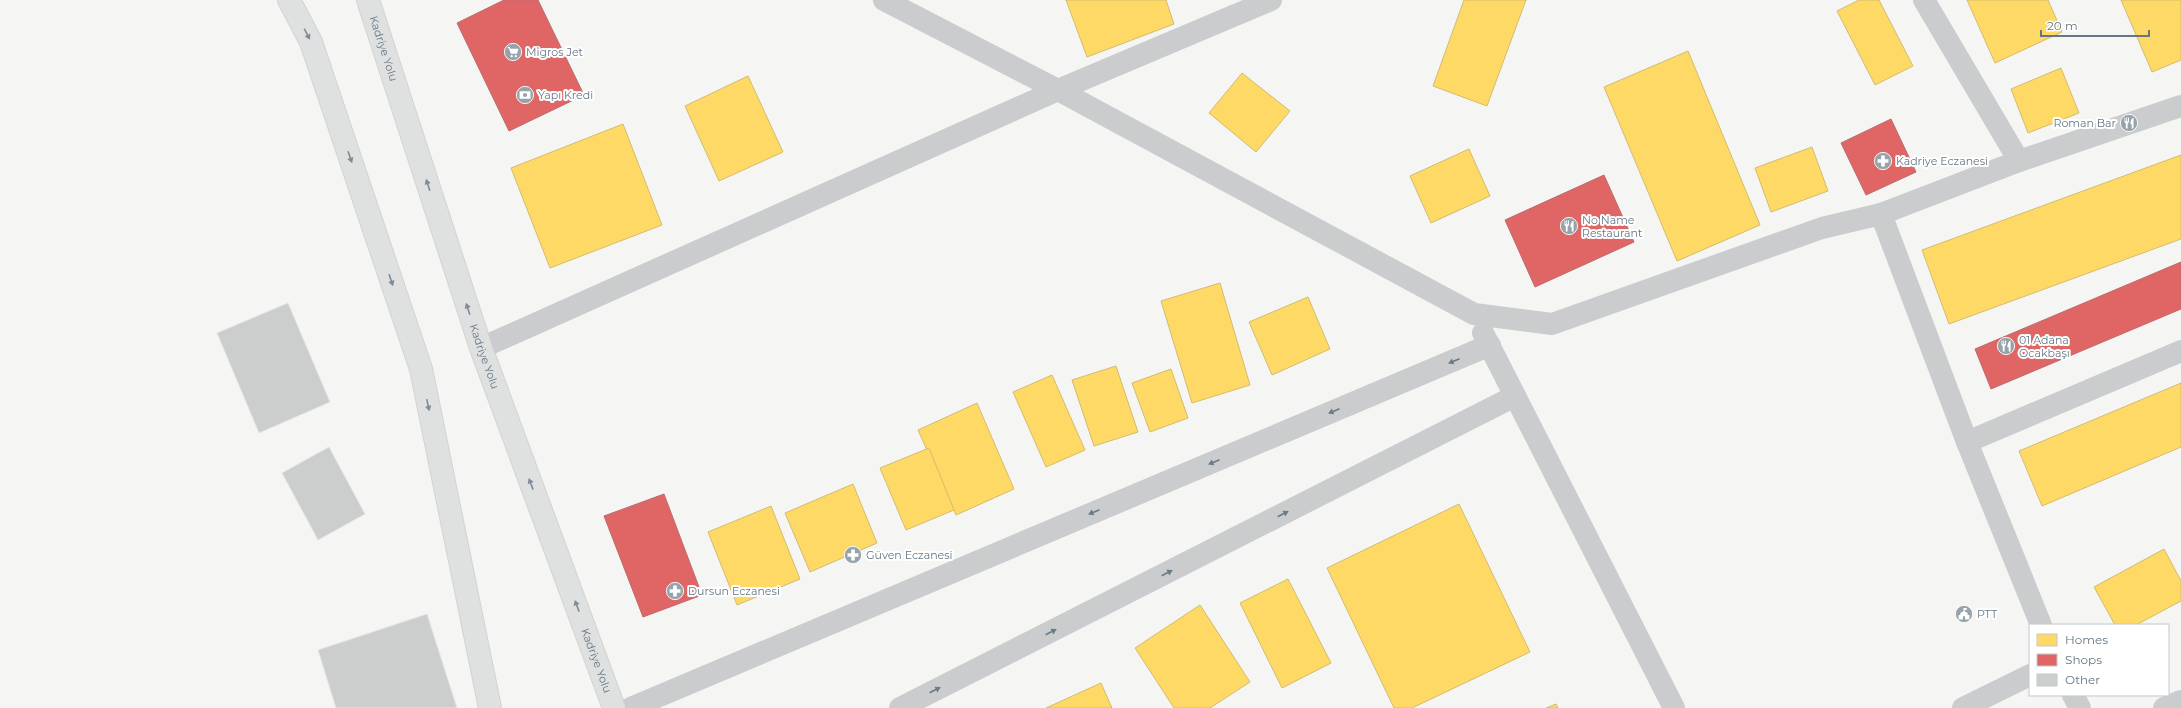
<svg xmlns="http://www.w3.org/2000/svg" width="2181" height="708" viewBox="0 0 2181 708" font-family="Montserrat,sans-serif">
<rect width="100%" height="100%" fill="#f5f5f4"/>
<g fill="#ffd966" stroke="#d1bc6f">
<path d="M1066,0H1166L1174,24L1087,57Z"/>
<path d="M1464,0H1526L1487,106L1433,86Z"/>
<path d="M1859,0H1879L1913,66L1875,85L1837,11Z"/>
<path d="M1967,0H2048L2062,32L1995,63Z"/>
<path d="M2121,0H2181V60L2152,72Z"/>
<path d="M1688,51L1760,225L1677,261L1604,87Z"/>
<path d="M2061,68L2079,113L2028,133L2011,89Z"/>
<path d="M1242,73L1290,111L1256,152L1209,113Z"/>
<path d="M748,76L783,152L719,181L685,106Z"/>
<path d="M623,124L662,225L550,268L511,168Z"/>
<path d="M1812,147L1828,191L1771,212L1755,168Z"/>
<path d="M1469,149L1490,196L1431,223L1410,176Z"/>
<path d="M2181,155V239L1949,324L1922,250Z"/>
<path d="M1220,283L1250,385L1192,403L1161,301Z"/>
<path d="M1308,297L1330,349L1272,375L1249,322Z"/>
<path d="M1116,366L1138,432L1094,446L1072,380Z"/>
<path d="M1171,369L1188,418L1150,432L1132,383Z"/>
<path d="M1052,375L1085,450L1046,467L1013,392Z"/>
<path d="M2181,383V447L2042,506L2019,451Z"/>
<path d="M977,403L1014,489L956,515L918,430Z"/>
<path d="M929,448L954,510L906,530L880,468Z"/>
<path d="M853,484L877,543L810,572L785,513Z"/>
<path d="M1459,504L1530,652L1412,708H1394L1327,568Z"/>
<path d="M771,506L800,579L737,605L708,532Z"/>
<path d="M2164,549L2181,581V601L2136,625H2115L2094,587Z"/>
<path d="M1288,579L1331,663L1282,688L1240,603Z"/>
<path d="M1200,605L1250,682L1210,708H1174L1135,648Z"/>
<path d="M1101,683L1112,708H1046Z"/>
<path d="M1556,704L1558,708H1546Z"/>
</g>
<g fill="#e06666" stroke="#bb6b6f">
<path d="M504,0H538L584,95L509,131L457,23Z"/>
<path d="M1891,119L1916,172L1866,195L1841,143Z"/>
<path d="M1604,175L1634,242L1535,287L1505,220Z"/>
<path d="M2181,262V309L1991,389L1975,349Z"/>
<path d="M664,494L702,595L643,617L604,516Z"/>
</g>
<g fill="#cccece" stroke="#e4e4e4">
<path d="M288,303L330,402L259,433L217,333Z"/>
<path d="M329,447L365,514L318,540L282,473Z"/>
<path d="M427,614L457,708H336L318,650Z"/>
</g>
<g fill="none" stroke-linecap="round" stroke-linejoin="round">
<defs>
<g id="secondary">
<path d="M289,0L311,42L421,369L490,708"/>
<path id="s1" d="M368,0L481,348L614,708"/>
</g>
</defs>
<use href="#secondary" stroke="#d2d3d4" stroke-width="24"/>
<g stroke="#cacccd" stroke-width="22">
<path d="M884,0L1058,90L1474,314L1552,324L1822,228L1881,214L2019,161L2181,106"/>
<path d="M1924,0L2019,161"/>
<path d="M1881,214L1967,442L2041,625"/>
<path d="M1483,333L1674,708"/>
<path d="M481,348L1058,90L1271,0"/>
<path d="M1967,442L2181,351"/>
<path d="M2073,695L2080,708"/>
<path d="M631,708L1490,345"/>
<path d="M900,708L1515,396"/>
<path d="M1963,708L2030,675"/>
<path d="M2164,708L2181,701"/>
</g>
<use href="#secondary" stroke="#dfe0e0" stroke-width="22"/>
</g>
<defs><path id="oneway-solid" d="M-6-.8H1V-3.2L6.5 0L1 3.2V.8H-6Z"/></defs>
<g fill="#7d8c96">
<use href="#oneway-solid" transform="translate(307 34) rotate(62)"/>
<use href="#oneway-solid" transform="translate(350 157) rotate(71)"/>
<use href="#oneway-solid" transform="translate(428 185) rotate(-108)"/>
<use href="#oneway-solid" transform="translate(391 280) rotate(71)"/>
<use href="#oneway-solid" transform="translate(468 309) rotate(-108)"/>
<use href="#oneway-solid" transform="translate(428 405) rotate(78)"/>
<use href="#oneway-solid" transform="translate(531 484) rotate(-110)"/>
<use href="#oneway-solid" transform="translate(577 606) rotate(-110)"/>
</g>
<g fill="#6a7b88">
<use href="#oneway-solid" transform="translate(1454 361) rotate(157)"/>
<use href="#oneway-solid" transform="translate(1334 411) rotate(157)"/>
<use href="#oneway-solid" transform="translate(1214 462) rotate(157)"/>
<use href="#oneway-solid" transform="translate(1094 512) rotate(157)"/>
<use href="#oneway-solid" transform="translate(1283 514) rotate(-27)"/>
<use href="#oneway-solid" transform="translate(1167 573) rotate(-27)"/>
<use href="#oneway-solid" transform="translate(1051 632) rotate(-27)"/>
<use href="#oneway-solid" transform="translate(935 690) rotate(-27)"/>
</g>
<defs>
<symbol id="supermarket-disc" viewBox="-11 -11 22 22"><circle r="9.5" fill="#97a3ab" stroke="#fff"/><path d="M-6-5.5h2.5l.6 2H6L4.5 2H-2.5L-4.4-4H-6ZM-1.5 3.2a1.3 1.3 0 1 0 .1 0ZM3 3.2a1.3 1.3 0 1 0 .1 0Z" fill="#fff"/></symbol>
<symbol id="bank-disc" viewBox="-11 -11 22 22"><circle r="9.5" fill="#97a3ab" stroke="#fff"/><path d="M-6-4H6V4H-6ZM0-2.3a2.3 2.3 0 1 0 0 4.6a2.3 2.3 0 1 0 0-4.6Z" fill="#fff"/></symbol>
<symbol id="restaurant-disc" viewBox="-11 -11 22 22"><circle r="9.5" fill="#97a3ab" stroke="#fff"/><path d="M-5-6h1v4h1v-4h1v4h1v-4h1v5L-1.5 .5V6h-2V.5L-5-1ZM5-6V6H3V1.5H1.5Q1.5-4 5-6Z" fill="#fff"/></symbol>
<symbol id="pharmacy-disc" viewBox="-11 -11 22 22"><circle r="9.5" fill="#97a3ab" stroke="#fff"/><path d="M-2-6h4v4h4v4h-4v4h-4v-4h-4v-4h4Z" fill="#fff"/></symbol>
<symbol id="civic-disc" viewBox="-11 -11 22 22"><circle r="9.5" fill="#97a3ab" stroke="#fff"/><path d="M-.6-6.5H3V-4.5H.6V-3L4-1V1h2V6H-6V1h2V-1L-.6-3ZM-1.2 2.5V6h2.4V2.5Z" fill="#fff"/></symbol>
</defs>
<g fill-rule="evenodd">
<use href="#supermarket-disc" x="503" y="42" width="20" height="20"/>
<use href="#bank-disc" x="515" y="85" width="20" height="20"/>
<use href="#restaurant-disc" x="2119" y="113" width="20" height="20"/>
<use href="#pharmacy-disc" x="1873" y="151" width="20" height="20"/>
<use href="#restaurant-disc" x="1559" y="216" width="20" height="20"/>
<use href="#restaurant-disc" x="1996" y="336" width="20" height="20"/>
<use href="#pharmacy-disc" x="843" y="545" width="20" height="20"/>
<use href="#pharmacy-disc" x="665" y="581" width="20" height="20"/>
<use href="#civic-disc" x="1954" y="604" width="20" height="20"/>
</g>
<g text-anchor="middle" stroke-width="4" stroke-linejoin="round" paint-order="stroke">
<g font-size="11" fill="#657784" stroke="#fff">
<text dy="4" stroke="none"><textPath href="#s1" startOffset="51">Kadriye Yolu</textPath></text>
<text dy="4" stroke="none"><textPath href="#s1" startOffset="375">Kadriye Yolu</textPath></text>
<text dy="4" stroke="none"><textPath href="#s1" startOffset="699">Kadriye Yolu</textPath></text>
</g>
<g font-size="11" fill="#657784" stroke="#fff" text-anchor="start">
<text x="526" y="56">Migros Jet</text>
<text x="538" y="99">Yapı Kredi</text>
<text x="2116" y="127" text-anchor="end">Roman Bar</text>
<text x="1896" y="165">Kadriye Eczanesi</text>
<text x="1582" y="224">No Name<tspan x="1582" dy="13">Restaurant</tspan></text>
<text x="2019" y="344">01 Adana<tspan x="2019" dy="13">Ocakbaşı</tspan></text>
<text x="866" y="559">Güven Eczanesi</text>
<text x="688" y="595">Dursun Eczanesi</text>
<text x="1977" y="618">PTT</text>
</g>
</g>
<rect x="2029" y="624" width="140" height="72" fill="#ffffff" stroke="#c1c9ce"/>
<rect x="2037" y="634" width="20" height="12" fill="#ffd966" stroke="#c1c9ce"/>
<text x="2065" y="644" font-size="12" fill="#657784">Homes</text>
<rect x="2037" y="654" width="20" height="12" fill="#e06666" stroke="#c1c9ce"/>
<text x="2065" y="664" font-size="12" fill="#657784">Shops</text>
<rect x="2037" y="674" width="20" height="12" fill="#cccece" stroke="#c1c9ce"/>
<text x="2065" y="684" font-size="12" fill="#657784">Other</text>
<path d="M2041 30v6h108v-6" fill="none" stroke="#657784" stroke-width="2"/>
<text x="2047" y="30" font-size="12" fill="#657784" stroke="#ffffff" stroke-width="3" paint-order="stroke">20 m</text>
</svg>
